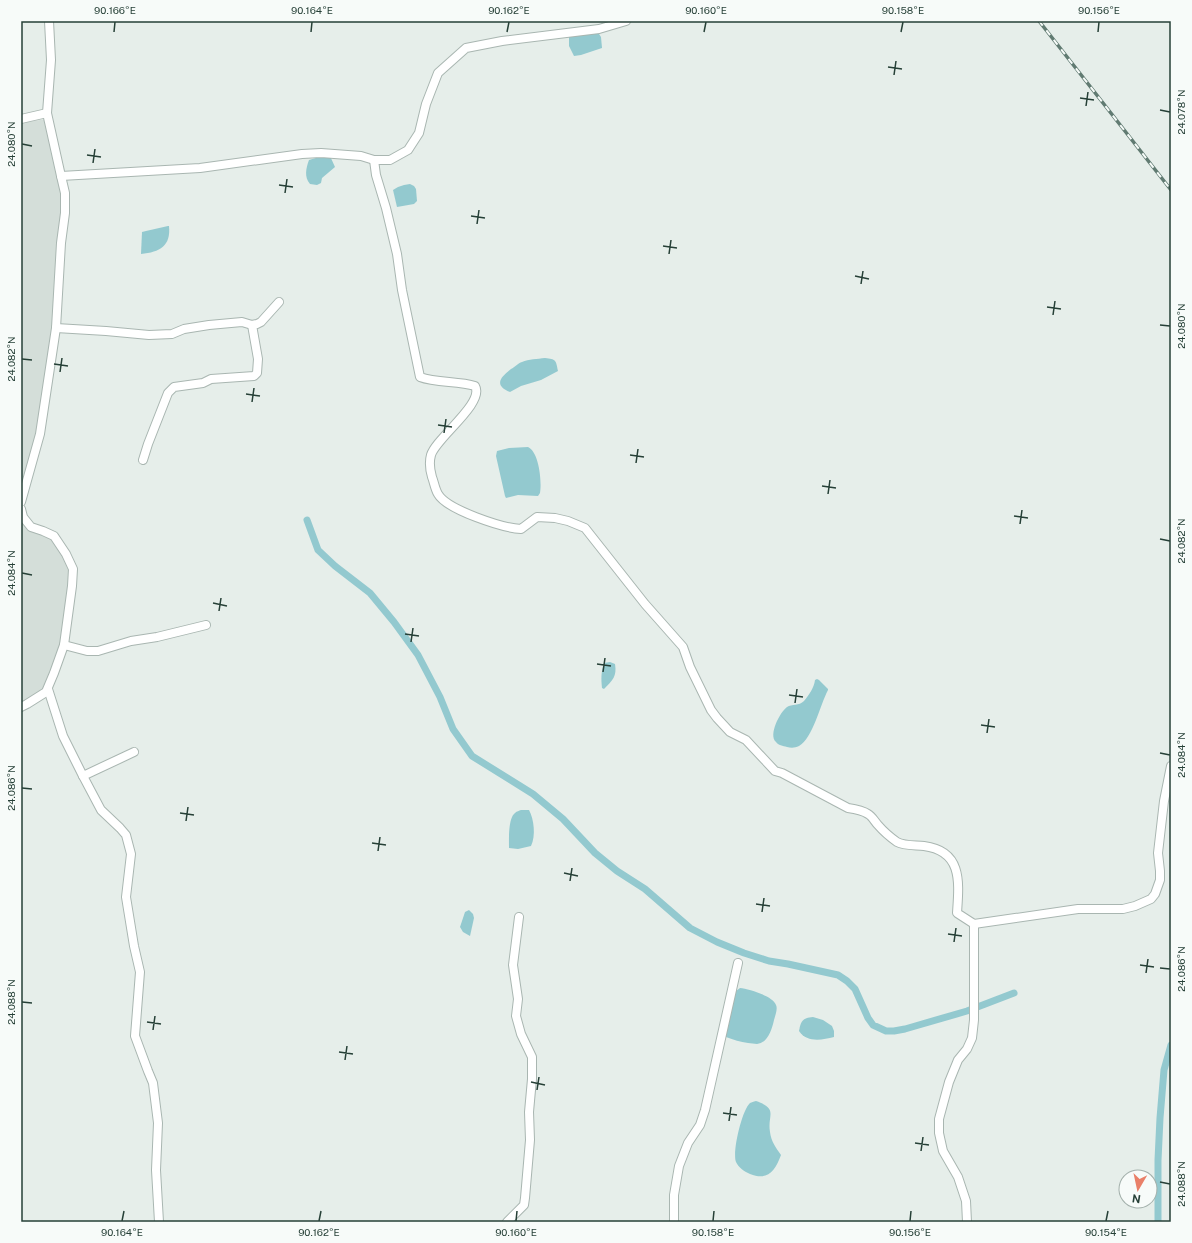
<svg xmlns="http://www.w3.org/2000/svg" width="1192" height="1243" viewBox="0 0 1192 1243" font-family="'Public Sans',sans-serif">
<rect width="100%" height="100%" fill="#e6eeea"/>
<g fill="#d4ded9">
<path d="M47,119L61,190L60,247L55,314L38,433L21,492V123Z"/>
<path d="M21,512L23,517L53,536L72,569L64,642L46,691L21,706Z"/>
</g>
<g fill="#93c9cf">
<path d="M597,31L601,37L602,48L581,55L574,56L569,46V35Z"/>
<path d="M330,156L335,167L322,178L321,183L317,185L310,184C304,177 306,168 309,160L319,157Z"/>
<path d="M404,185L410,184L414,186L416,189L417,201L414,204L397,207L393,190L398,187Z"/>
<path d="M168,226H169C171,246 160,252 141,254L142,232L146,231Z"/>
<path d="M545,358C556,359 556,360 558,371L541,380L521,386L510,392C493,385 501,377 511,369C515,367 518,363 522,362C529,359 537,359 545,358Z"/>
<path d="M528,447C539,452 542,481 540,493L538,496L518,495L506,498L505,496L496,456L497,451L509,448Z"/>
<path d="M610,662L615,664C617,676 613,680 604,689L602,688C601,679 601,672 604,663Z"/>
<path d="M817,679L819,680L828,689V690C820,705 813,738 799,746C795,748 791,748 787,747C783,746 778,745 776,742C768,735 780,712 787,707C792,704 799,706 804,701C809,695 814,688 815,680Z"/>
<path d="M521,810H529C534,819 536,836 531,846L518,849L509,848C509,840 508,818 515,813C517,811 519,811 521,810Z"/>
<path d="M469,910L473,914L474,918L470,936L463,932L460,927L465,912Z"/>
<path d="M740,988C749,989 773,996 776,1005C778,1009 775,1016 774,1020C772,1029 768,1043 757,1044C754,1044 751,1043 748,1043C740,1042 734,1040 726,1037L725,1034L734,995L736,991Z"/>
<path d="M813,1017L823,1020L832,1026L834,1031V1037C822,1040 807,1043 799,1031C801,1021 802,1018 813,1017Z"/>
<path d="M756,1101C779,1109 767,1115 770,1132C771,1141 776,1148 781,1155C775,1171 768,1181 750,1174C745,1172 738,1167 736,1162C732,1152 742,1110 750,1103C752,1102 753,1102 756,1101Z"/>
</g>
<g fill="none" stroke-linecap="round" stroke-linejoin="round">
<g stroke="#93c9cf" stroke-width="7">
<path d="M307,520L318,550L335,566L370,593L394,622L418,655L440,697L453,729L472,756L533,794L563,819L595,853L617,871L645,889L690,928L717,942L744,953L769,961L788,964L838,975L847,981L855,989L868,1018L873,1025L886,1031H894L905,1029L967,1011L1014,993"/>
<path d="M1158,1222V1160L1160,1118L1164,1070L1171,1045"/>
</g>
<defs>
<g id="street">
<path d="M49,21L51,60L47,113L61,176"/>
<path d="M21,119L47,113"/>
<path d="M374,160L376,175L386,208L397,254L402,290L420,377C436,383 458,381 475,386C485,403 436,438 431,455C429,462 430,470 432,477C434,482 435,489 438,494C447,510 503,528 521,529L537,517L555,518L568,521L585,528L645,604L683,647L690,667L711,710L717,718L730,732L746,740L775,771L782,773L848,808C855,809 862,810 868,814C872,816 875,822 878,825C884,832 890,837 897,842C904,846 916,845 924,846C963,851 959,883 957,913L974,924L1078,909H1123L1135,906L1151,899L1155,894L1160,880V871L1158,853L1164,801L1171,766"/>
<path d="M56,328L106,331L149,335L172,334L184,329L209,325L242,322L252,325L257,324L261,322L279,302"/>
<path d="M143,460L148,444L168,393L174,387L203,383L211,379L254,376L257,373L258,359L252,325"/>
<path d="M21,502L40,434L56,328L61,243L65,213V193L61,176L200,168L302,154L321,153L361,156L374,160H390L408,150L419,133L426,104L438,73L466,48L502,41L599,29L626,21"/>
<path d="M21,509L23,517L31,527L43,531L54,536L66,554L73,569L72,586L64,645L54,673L46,692L27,704L21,707"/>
<path d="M64,645L87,651H98L131,641L157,637L206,625"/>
<path d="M48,689L63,736L83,776L101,810L120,828L126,835L131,854L126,897L134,946L140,972L135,1036L148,1071L153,1083L158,1123L156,1170L159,1222"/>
<path d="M83,776L134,752"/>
<path d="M507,1222L524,1205L525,1198L530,1140L529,1112L532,1079V1057L521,1034L516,1016L518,999L513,965L519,917"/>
<path d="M674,1222V1195L679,1166L688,1143L700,1125L705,1110L738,963"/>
<path d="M967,1222L966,1201L958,1177L943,1151L939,1133V1119L949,1082L958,1060L967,1049L972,1038L974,1020V924"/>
</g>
</defs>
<use href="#street" stroke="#a9b6b1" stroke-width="10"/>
<use href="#street" stroke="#fff" stroke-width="8"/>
<defs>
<path id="rail" d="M1039,21L1171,190"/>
</defs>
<use href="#rail" stroke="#617b72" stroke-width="3.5"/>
<use href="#rail" stroke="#f7fbf9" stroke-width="2" stroke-dasharray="6" stroke-linecap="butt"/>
</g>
<path fill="none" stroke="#264037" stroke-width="1.5" d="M114,32L115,22M311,32L312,22M507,32L509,22M704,32L706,22M901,32L903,22M1098,32L1099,22M888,67L902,69M894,75L896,61M1080,98L1094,100M1086,106L1088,92M1160,110L1170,112M22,144L32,146M87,155L101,157M93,163L95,149M279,185L293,187M285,193L287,179M471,216L485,218M477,224L479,210M663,246L677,248M669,254L671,240M855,276L869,279M861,284L863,271M1047,307L1061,309M1053,315L1055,301M1160,325L1170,326M22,359L32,360M54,364L68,366M60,372L62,358M246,394L260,396M252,402L254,388M438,425L452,427M444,433L446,419M630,455L644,457M636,463L638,449M822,486L836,488M828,494L830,480M1014,516L1028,518M1020,524L1022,510M1160,539L1170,541M22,573L32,575M213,603L227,606M219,611L221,598M405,634L419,636M411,642L413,628M597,664L611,666M603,672L605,658M789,695L803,697M795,703L797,689M981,725L995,727M987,733L989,719M1160,753L1170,755M22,788L32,789M180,813L194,815M186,821L188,807M372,843L386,845M378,851L380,837M564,873L578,876M570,881L572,868M756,904L770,906M762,912L764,898M948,934L962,936M954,942L956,928M1140,965L1154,967M1160,968L1170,969M1146,973L1148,959M22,1002L32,1003M147,1022L161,1024M153,1030L155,1016M339,1052L353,1054M345,1060L347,1046M531,1082L545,1085M537,1090L539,1077M723,1113L737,1115M729,1121L731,1107M915,1143L929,1145M921,1151L923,1137M1160,1182L1170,1184M122,1221L124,1211M319,1221L321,1211M516,1221L517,1211M713,1221L714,1211M910,1221L911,1211M1106,1221L1108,1211"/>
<rect width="1192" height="1243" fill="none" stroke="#f7fbf9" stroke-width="44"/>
<g transform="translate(1138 1189) rotate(189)"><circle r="19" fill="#f7fbf9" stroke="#a3b0ab"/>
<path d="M0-3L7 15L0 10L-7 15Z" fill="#e98069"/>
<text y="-6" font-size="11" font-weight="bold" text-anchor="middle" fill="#264037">N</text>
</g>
<rect x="22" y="22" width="1148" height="1199" fill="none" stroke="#264037" stroke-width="1.5"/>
<g font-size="10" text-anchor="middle" fill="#264037">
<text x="115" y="14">90.166°E</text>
<text x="312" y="14">90.164°E</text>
<text x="509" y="14">90.162°E</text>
<text x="706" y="14">90.160°E</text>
<text x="903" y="14">90.158°E</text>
<text x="1099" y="14">90.156°E</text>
<text transform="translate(1181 112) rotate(-90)" y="4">24.078°N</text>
<text transform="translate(11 144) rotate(-90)" y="4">24.080°N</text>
<text transform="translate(1181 326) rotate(-90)" y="4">24.080°N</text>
<text transform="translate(11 359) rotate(-90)" y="4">24.082°N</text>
<text transform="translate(1181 541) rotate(-90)" y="4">24.082°N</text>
<text transform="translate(11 573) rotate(-90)" y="4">24.084°N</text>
<text transform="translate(1181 755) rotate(-90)" y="4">24.084°N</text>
<text transform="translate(11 788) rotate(-90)" y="4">24.086°N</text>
<text transform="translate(1181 969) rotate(-90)" y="4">24.086°N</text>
<text transform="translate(11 1002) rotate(-90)" y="4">24.088°N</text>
<text transform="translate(1181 1184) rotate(-90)" y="4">24.088°N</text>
<text x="122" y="1236">90.164°E</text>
<text x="319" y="1236">90.162°E</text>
<text x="516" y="1236">90.160°E</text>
<text x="713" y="1236">90.158°E</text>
<text x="910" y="1236">90.156°E</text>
<text x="1106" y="1236">90.154°E</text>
</g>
</svg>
